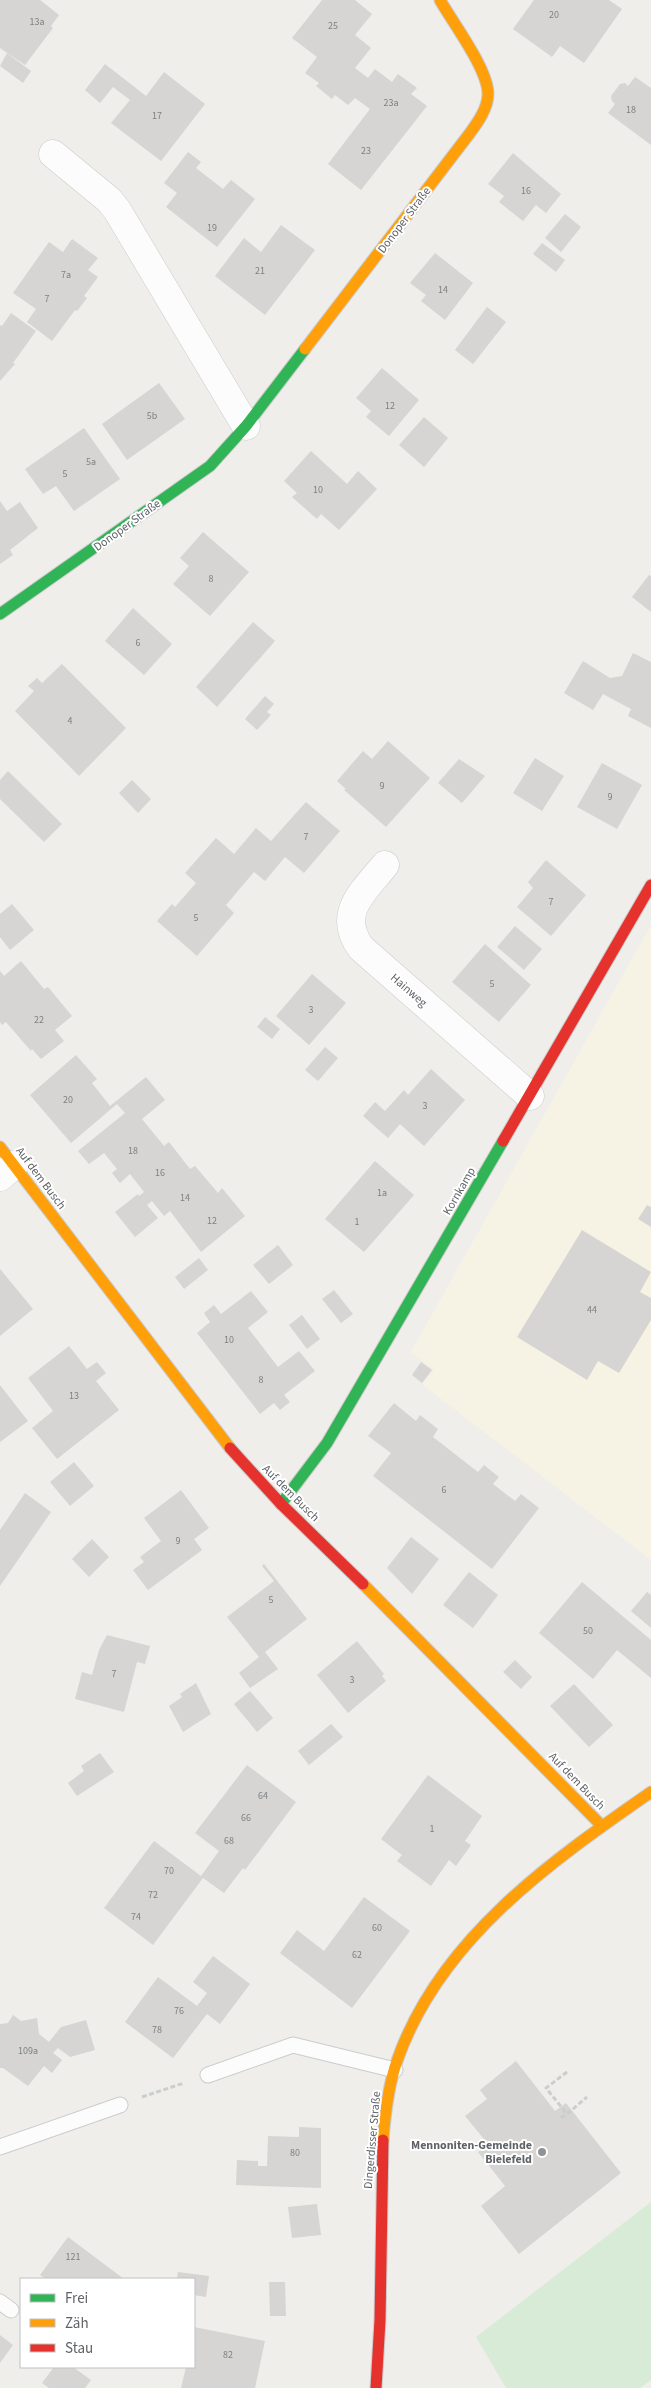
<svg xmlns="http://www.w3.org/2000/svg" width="651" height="2388" viewBox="0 0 651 2388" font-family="'Source Sans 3',sans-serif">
<rect width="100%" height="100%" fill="#efeeea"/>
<path fill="#f7f3e4" d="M651,925V1560L422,1384L434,1370L411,1352Z"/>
<path fill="#d8ebd6" d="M651,2202V2380L640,2388H506L476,2337Z"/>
<g fill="#d6d5d3">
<path d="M0,0H40L59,15L51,26L53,28L25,65L0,48Z"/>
<path d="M322,0H355L372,14L355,35L371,48L355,68L368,78L375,69L392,82L398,74L417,88L411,94L427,106L361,190L328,164L370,109L355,98L348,105L335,95L332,99L316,86L319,83L305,73L317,57L292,38Z"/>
<path d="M534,0H609L622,9L584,63L560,46L552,57L513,29Z"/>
<path d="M7,53L31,71L23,83L0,66Z"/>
<path d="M105,64L146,96L164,72L205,104L161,161L111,123L130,100L113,87L100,103L85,90Z"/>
<path d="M635,77L651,88V145L608,113L615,104L612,101L611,96L620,84L625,83L628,86Z"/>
<path d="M188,152L201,162L196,168L223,189L231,180L255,199L217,247L166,207L177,193L164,183Z"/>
<path d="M513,153L561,194L546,213L536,205L523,221L499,202L504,196L488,184Z"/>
<path d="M565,214L581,227L561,252L545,238Z"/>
<path d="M281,225L315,250L265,315L215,276L244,238L261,252Z"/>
<path d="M72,239L98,258L88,270L98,277L84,296L87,298L77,311L75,310L52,341L27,322L36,309L13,293L49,242L63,252Z"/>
<path d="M542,243L565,260L556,272L533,254Z"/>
<path d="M435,253L473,283L445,320L421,301L426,295L410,283Z"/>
<path d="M487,307L506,322L473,364L455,350Z"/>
<path d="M11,313L36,331L13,363L15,364L0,381V325L2,326Z"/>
<path d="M382,368L419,400L389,436L366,417L371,411L356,398Z"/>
<path d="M159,383L185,419L127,460L102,424Z"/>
<path d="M424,417L448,438L424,467L399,445Z"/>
<path d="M84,428L120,479L74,511L56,486L43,494L25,469Z"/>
<path d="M311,451L347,484L358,471L377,489L339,530L321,514L317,519L292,497L297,493L284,481Z"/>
<path d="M0,501L7,511L20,502L38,528L10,550L13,555L0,564Z"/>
<path d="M203,532L249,572L210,616L173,584L189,566L180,558Z"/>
<path d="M649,575L651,576V612L632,597Z"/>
<path d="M133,608L172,644L144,675L105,641Z"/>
<path d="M253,622L275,641L217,707L196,687Z"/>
<path d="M633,653L651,662V728L628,716L631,709L603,694L593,710L564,693L583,661L610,678L622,676Z"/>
<path d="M62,664L126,728L79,776L15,711L34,691L28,686L37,678L42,683Z"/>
<path d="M265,696L274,704L267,712L271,715L257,730L245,719Z"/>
<path d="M388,741L430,778L386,827L344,790L346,789L337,781L363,751L372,759Z"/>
<path d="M535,758L564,776L542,811L513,793Z"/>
<path d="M459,759L485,776L462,803L438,783Z"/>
<path d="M602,763L642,785L617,829L577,807Z"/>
<path d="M8,771L62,824L44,842L0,799V780Z"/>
<path d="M132,780L151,799L138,813L119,793Z"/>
<path d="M306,802L340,831L304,873L285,857L265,881L254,872L226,905L234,913L197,956L157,921L172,904L175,907L196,883L185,873L216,838L234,854L256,828L271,841Z"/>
<path d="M546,860L586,895L551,936L517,907L533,888L528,882Z"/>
<path d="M12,904L34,930L10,950L0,937V914Z"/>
<path d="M515,926L542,949L524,970L497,947Z"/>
<path d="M485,944L531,985L499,1022L452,982Z"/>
<path d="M21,961L44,989L48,987L72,1016L55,1030L64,1041L41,1059L32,1049L31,1051L6,1022L2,1025L0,1022V971L4,976Z"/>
<path d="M312,974L346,1003L309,1045L276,1016Z"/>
<path d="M265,1017L280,1029L272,1039L257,1027Z"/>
<path d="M325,1047L338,1058L318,1081L305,1070Z"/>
<path d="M76,1055L97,1079L92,1083L110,1106L146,1077L165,1100L142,1119L164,1146L169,1142L190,1169L195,1166L218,1193L222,1188L245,1216L201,1252L170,1211L164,1216L152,1201L147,1205L158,1218L135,1237L115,1212L138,1194L139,1196L144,1192L130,1174L120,1183L112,1173L117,1169L104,1153L89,1164L78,1151L125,1113L117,1104L71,1143L30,1095Z"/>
<path d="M431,1069L465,1100L424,1146L400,1124L388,1138L363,1116L375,1102L385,1111L404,1090L408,1095Z"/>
<path d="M375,1161L414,1195L364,1252L325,1219Z"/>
<path d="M647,1205L651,1207V1227L638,1219Z"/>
<path d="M582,1230L651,1272L640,1292L651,1298V1320L619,1373L598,1361L587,1380L517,1337Z"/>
<path d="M278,1245L293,1265L269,1284L253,1265Z"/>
<path d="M199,1258L208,1270L184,1289L175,1277Z"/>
<path d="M0,1269L33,1309L0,1336Z"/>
<path d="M334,1290L353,1314L341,1323L322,1299Z"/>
<path d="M251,1291L268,1312L248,1328L278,1367L299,1351L315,1371L284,1395L290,1402L280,1410L274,1403L260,1414L197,1333L210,1322L204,1313L214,1305L221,1314Z"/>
<path d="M302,1315L320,1339L307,1349L289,1325Z"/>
<path d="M69,1346L87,1369L97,1362L106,1373L96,1381L119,1410L57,1459L32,1428L53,1411L28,1378Z"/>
<path d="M421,1362L432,1370L422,1383L412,1375Z"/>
<path d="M0,1385L28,1421L0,1442Z"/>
<path d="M394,1403L416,1421L420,1415L438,1429L433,1437L478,1472L484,1465L499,1477L493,1484L515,1501L521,1494L539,1508L492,1569L373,1476L391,1453L368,1436Z"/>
<path d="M74,1462L94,1486L70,1506L50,1482Z"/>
<path d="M181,1490L209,1528L194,1539L202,1550L148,1590L133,1570L144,1562L140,1557L161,1541L144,1518Z"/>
<path d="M25,1493L51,1512L0,1586V1530Z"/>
<path d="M411,1537L439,1559L412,1594L387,1568Z"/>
<path d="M92,1539L109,1557L89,1577L72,1559Z"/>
<path d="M264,1564L307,1619L265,1652L278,1669L250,1688L239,1673L259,1657L227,1617L274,1581L262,1566Z"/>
<path d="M469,1572L498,1595L473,1628L443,1605Z"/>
<path d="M582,1582L651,1640V1678L617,1650L593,1679L539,1633Z"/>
<path d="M647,1592L651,1595V1628L631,1611Z"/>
<path d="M107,1635L150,1646L145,1664L137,1662L124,1712L75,1699L82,1672L92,1675L99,1650Z"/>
<path d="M357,1641L384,1674L382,1676L386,1681L348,1713L317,1675Z"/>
<path d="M515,1660L532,1677L521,1689L503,1672Z"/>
<path d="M196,1683L211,1714L183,1732L169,1706L182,1697L180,1694Z"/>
<path d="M574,1684L613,1725L589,1747L550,1706Z"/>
<path d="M250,1691L273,1718L257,1732L234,1704Z"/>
<path d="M331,1724L343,1737L309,1765L298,1751Z"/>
<path d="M100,1753L114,1772L77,1796L68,1783L84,1771L81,1766Z"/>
<path d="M247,1765L296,1802L245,1870L243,1868L224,1893L203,1878L153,1945L104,1908L154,1841L201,1876L219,1851L195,1833Z"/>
<path d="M428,1775L482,1816L465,1841L471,1845L456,1866L449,1860L431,1886L397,1861L402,1855L381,1839Z"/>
<path d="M364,1897L410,1931L352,2008L280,1953L297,1930L324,1951Z"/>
<path d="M213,1956L250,1984L220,2024L207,2014L173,2058L125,2022L158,1977L197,2006L207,1993L193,1982Z"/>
<path d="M13,2015L21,2021L37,2018L39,2034L49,2042L61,2027L86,2020L95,2050L70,2057L58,2048L53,2053L62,2060L52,2073L44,2066L28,2086L3,2068H0V2024L8,2023Z"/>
<path d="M516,2061L555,2111L566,2103L621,2173L519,2254L481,2206L505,2186L478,2152L488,2144L465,2116L487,2099L480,2090Z"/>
<path d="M299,2127L321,2128V2188L236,2185L237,2160L258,2161V2166H267L268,2136L299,2137Z"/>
<path d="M317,2204L321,2235L292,2238L288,2207Z"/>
<path d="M68,2237L124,2279H46L40,2275Z"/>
<path d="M178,2272L209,2276L206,2297L194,2295V2279H177Z"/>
<path d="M269,2282H285L286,2316H270Z"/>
<path d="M194,2327L265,2341L255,2388H181L186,2367H194Z"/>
<path d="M0,2335L13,2345L0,2363Z"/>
<path d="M54,2367H73L91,2380L85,2388H49L42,2383Z"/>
</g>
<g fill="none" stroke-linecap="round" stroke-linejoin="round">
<defs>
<g id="lane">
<path d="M208,2075L293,2045L395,2070"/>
<path d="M0,2147L120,2105"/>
<path d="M0,2302L11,2310"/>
</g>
<g id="street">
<path d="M53,154L109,200L117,210L246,426"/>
<path d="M385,865C363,892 336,914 361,948L530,1096"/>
<path d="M0,1177L14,1165"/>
</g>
<g id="fast">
<path d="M0,614L210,466L246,426L305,349"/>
<path d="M281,1504L327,1443L503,1141"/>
</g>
<g id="slow">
<path d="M305,349L470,133C478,122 488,108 488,94C488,69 453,23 440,0"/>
<path d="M0,1147L230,1448"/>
<path d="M363,1584L602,1826"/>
<path d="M383,2140C385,2114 388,2086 397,2061C439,1940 550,1862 651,1792"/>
</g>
<g id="jam">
<path d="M503,1141L651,885"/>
<path d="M230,1448L281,1504L363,1584"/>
<path d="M376,2388L380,2320L383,2140"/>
</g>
</defs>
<use href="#lane" stroke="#cbcccc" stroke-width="17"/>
<use href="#street" stroke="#cbcccc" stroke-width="29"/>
<use href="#fast" stroke="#cacacb" stroke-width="13"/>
<use href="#slow" stroke="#cacacb" stroke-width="13"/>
<use href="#jam" stroke="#cacacb" stroke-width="13"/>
<g stroke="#cacfcc" stroke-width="3" stroke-dasharray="5 2.5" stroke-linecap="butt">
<path d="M567,2072L546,2088L567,2114L587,2097"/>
<path d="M142,2097L184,2083"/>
<path d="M561,2118L567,2114"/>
</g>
<use href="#lane" stroke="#fdfcfc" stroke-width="15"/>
<use href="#street" stroke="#fdfcfc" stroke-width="28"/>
<use href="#fast" stroke="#30b455" stroke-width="11"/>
<use href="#slow" stroke="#ff9f0a" stroke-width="11"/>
<use href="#jam" stroke="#e5322d" stroke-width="11"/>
</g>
<circle fill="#919496" stroke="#fff" stroke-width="2" cx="542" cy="2152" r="5"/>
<g text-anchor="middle" stroke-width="4" stroke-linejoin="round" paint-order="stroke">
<g font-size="10" fill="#7e8184">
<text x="554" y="18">20</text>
<text x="37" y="25">13a</text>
<text x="333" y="29">25</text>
<text x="391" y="106">23a</text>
<text x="631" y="113">18</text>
<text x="157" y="119">17</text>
<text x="366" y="154">23</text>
<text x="526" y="194">16</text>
<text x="212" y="231">19</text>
<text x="260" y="274">21</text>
<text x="66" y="278">7a</text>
<text x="443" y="293">14</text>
<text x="47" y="302">7</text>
<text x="390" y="409">12</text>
<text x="152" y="419">5b</text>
<text x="91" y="465">5a</text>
<text x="65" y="477">5</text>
<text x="318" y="493">10</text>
<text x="211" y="582">8</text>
<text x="138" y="646">6</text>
<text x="70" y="724">4</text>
<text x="382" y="789">9</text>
<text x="610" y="800">9</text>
<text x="306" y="840">7</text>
<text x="551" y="905">7</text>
<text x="196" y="921">5</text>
<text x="492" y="987">5</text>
<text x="311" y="1013">3</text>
<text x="39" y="1023">22</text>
<text x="68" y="1103">20</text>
<text x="425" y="1109">3</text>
<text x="133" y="1154">18</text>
<text x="160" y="1176">16</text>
<text x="382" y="1196">1a</text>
<text x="185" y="1201">14</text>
<text x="212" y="1224">12</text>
<text x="357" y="1225">1</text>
<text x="592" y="1313">44</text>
<text x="229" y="1343">10</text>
<text x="261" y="1383">8</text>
<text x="74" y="1399">13</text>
<text x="444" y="1493">6</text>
<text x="178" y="1544">9</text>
<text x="271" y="1603">5</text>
<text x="588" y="1634">50</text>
<text x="114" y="1677">7</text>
<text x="352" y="1683">3</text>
<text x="263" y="1799">64</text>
<text x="246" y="1821">66</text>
<text x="432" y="1832">1</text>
<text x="229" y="1844">68</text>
<text x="169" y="1874">70</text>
<text x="153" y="1898">72</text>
<text x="136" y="1920">74</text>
<text x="377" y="1931">60</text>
<text x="357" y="1958">62</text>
<text x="179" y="2014">76</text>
<text x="157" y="2033">78</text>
<text x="28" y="2054">109a</text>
<text x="295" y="2156">80</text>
<text x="73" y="2260">121</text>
<text x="228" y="2358">82</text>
</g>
<g font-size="12" fill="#5f6368" stroke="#fff">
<text transform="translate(404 220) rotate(-53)" y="4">Donoper Straße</text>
<text transform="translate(127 525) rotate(-36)" y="4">Donoper Straße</text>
<text transform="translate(409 990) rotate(41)" y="4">Hainweg</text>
<text transform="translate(41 1178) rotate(53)" y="4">Auf dem Busch</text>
<text transform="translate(459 1191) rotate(-60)" y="4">Kornkamp</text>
<text transform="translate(291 1493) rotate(45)" y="4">Auf dem Busch</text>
<text transform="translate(577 1781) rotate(46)" y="4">Auf dem Busch</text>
<text transform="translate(372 2140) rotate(-85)" y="4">Dingerdisser Straße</text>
</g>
<g font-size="12" font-weight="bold" fill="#5f6368" stroke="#fff" text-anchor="end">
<text x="532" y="2149">Mennoniten-Gemeinde<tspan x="532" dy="14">Bielefeld</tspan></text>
</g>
</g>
<rect x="20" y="2278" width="175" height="90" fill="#ffffff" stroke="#bfc1c3"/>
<rect x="30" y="2294" width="25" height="8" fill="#30b455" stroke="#bfc1c3"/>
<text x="65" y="2303" font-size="15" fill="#5f6368">Frei</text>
<rect x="30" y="2319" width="25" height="8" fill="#ff9f0a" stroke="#bfc1c3"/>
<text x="65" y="2328" font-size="15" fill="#5f6368">Zäh</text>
<rect x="30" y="2344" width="25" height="8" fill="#e5322d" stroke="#bfc1c3"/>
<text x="65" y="2353" font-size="15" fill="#5f6368">Stau</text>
</svg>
